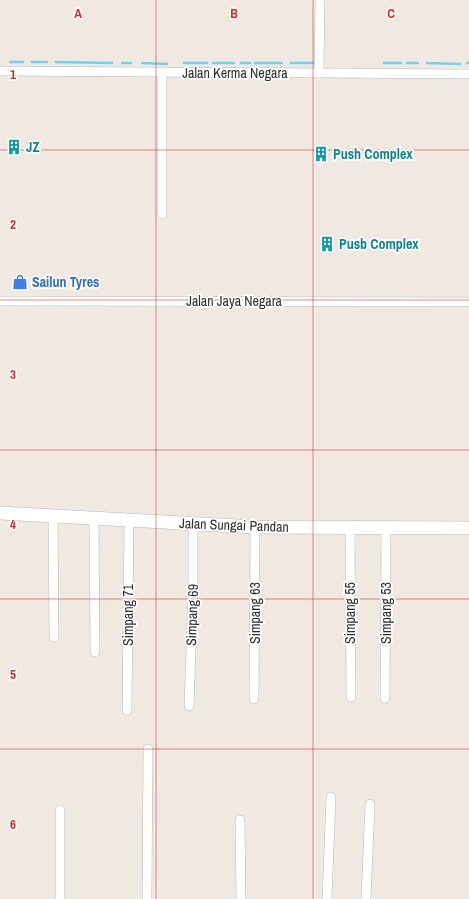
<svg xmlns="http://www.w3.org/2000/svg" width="469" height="899" viewBox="0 0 469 899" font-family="'Archivo Narrow',sans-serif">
<rect width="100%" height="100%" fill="#efe9e1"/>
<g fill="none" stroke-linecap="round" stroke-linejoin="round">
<g stroke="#75cff0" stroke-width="2.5">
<path d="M10,62H23"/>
<path d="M32,62H47"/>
<path d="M56,62L112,63"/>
<path d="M122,63H131"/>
<path d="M142,63L167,64"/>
<path d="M184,63H207"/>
<path d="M213,63H234"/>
<path d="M241,63H250"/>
<path d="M255,63H282"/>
<path d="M291,63H313"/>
<path d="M384,63H401"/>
<path d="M407,63H418"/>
<path d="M427,63L460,64"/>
<path d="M467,63H469"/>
</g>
<defs>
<g id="street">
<path d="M0,71L469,74"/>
<path d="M319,73L320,0"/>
<path d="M162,214V72"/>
<path d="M0,301L469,302"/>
<path d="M53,516L54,637"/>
<path d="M94,518L95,652"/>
<path d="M350,528L351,697"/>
<path d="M385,698L386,528"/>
<path d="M254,699L255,527"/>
<path d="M189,706L193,595V524"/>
<path d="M127,710L129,520"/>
<path d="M240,820L241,899"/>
<path d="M60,899V810"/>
<path d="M147,899L148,749"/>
<path d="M327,899L331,797"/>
<path d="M366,899L370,804"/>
</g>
<path id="secondary" d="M0,513L255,527L469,528"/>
</defs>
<use href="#street" stroke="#b4b7c1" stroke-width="10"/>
<use href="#secondary" stroke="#b4b7c1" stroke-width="14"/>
<use href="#street" stroke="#fff" stroke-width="9"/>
<use href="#secondary" stroke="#fff" stroke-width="13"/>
</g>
<path fill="none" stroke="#d62828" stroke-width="1" stroke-opacity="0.55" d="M156,0V899M313,0V899M0,150H469M0,300H469M0,450H469M0,599H469M0,749H469"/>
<defs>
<symbol id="building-bare" viewBox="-9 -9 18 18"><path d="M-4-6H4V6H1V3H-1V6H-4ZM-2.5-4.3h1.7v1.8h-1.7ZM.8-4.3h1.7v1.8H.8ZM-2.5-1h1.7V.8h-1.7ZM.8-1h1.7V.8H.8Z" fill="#0f9aa8" stroke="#fff" stroke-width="2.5" paint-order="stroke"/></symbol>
<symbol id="shop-bare" viewBox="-9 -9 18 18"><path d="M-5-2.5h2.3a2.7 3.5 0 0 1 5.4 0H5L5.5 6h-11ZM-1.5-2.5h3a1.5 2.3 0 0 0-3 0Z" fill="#3f7fe0" stroke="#fff" stroke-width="2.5" paint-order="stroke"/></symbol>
</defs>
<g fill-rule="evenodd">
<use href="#building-bare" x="3" y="136" width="22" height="22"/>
<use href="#building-bare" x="310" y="143" width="22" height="22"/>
<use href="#building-bare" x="316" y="233" width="22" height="22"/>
<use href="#shop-bare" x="9" y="271" width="22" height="22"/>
</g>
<g text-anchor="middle" stroke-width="3.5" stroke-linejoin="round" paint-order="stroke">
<g font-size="14" fill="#2e2e2e" stroke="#fff">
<text x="235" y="78">Jalan Kerma Negara</text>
<text x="234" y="306">Jalan Jaya Negara</text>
<text transform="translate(234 525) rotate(2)" y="5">Jalan Sungai Pandan</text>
<text transform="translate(255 613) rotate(-90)" y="5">Simpang 63</text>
<text transform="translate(350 613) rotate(-90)" y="5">Simpang 55</text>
<text transform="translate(386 613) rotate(-90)" y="5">Simpang 53</text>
<text transform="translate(128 615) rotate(-90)" y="5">Simpang 71</text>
<text transform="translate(192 615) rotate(-88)" y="5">Simpang 69</text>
</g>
<g font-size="14" font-weight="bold" fill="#0d838f" stroke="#fff" text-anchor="start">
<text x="26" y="152">JZ</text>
<text x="333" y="159">Push Complex</text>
<text x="339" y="249">Pusb Complex</text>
</g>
<g font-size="14" font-weight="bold" fill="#366cbe" stroke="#fff" text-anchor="start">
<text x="32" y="287">Sailun Tyres</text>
</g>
</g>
<g font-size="13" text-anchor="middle" font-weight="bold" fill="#d62828" stroke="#fff" stroke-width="3.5" stroke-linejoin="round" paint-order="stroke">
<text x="78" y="18">A</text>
<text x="234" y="18">B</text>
<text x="391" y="18">C</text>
<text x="13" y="79">1</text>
<text x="13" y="229">2</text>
<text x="13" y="379">3</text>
<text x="13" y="529">4</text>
<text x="13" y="679">5</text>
<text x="13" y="829">6</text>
</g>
</svg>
